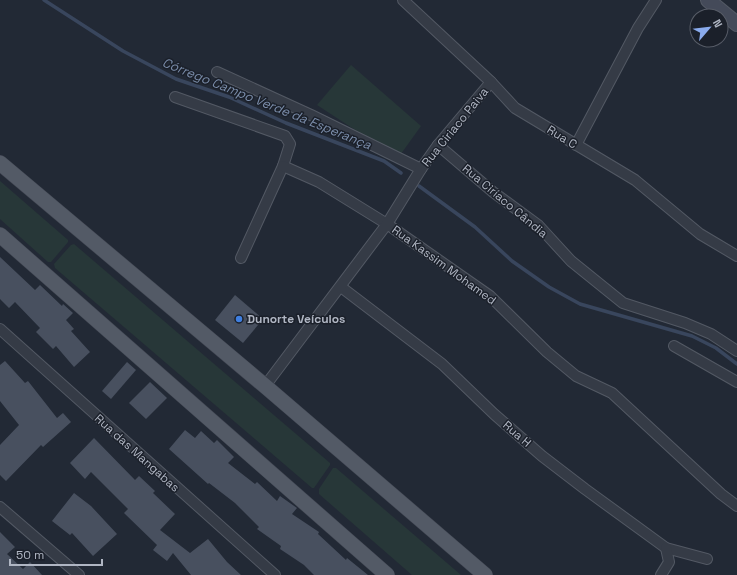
<svg xmlns="http://www.w3.org/2000/svg" width="737" height="575" viewBox="0 0 737 575" font-family="'Space Grotesk',sans-serif">
<rect width="100%" height="100%" fill="#222935"/>
<g fill="#273738">
<path d="M351,65L421,126L398,158L317,105Z"/>
<path d="M0,181L68,240V242L51,262H48L0,219Z"/>
<path d="M74,244L330,463V465L314,488H312L55,268L54,264L71,245Z"/>
<path d="M333,468H336L461,575H412L319,494V489Z"/>
</g>
<g fill="none" stroke-linecap="round" stroke-linejoin="round">
<g stroke="#39465d" stroke-width="3.5">
<path d="M44,0L123,51L176,79L229,97L286,123L384,161L401,173"/>
<path d="M419,186L475,227L512,261L549,287L580,304L692,336L716,348L737,364"/>
</g>
</g>
<g fill="#48505f">
<path d="M0,257L35,290L40,285L62,306L63,304L73,313L66,320L74,329L71,331L90,352L74,367L56,346L53,349L36,332L40,328L15,302L9,308L0,299Z"/>
<path d="M235,295L263,319L243,343L215,320Z"/>
<path d="M5,361L25,383L28,381L57,418L63,413L71,422L43,447L41,445L6,481L0,475V445L19,425L0,401V365Z"/>
<path d="M127,362L136,370L111,399L102,391Z"/>
<path d="M150,382L167,398L146,419L129,403Z"/>
<path d="M185,430L195,438L201,431L214,443L217,440L234,457L228,463L255,484L257,482L277,501L280,496L297,508L292,514L319,532L318,534L346,560L347,558L368,575H314L304,565L280,549L281,546L257,529L259,527L235,503L209,483L208,484L169,449Z"/>
<path d="M94,438L135,480L139,476L155,491L153,493L175,514L160,530L190,553L208,539L227,562L241,575H191L173,553L167,561L153,550L157,545L124,513L128,509L91,472L85,479L70,463Z"/>
<path d="M74,493L91,506L117,534L93,556L72,533L70,535L52,521Z"/>
<path d="M0,532L15,547L7,554L23,569L30,562L42,575H0Z"/>
</g>
<g fill="none" stroke-linecap="round" stroke-linejoin="round">
<defs>
<g id="minor">
<path d="M403,0L491,82L515,108L635,180L700,234L737,256"/>
<path d="M217,72L311,115L421,169"/>
<path d="M175,97L285,136L290,144L283,166L241,258"/>
<path d="M438,145L493,192L538,225L571,261L623,303L685,323L711,334L737,351"/>
<path d="M576,145L638,28L656,0"/>
<path d="M283,166L319,182L387,224L490,296L547,352L576,376L612,393L721,494L737,506"/>
<path d="M341,287L442,364L494,414L542,456L585,489L666,548L707,559"/>
<path d="M0,329L275,575"/>
<path d="M674,346L737,382"/>
<path d="M265,386L387,224L421,169L438,145L491,82"/>
<path d="M0,507L79,575"/>
<path d="M661,575L669,562L666,548"/>
</g>
<path id="secondary" d="M708,0L737,24"/>
<g id="primary">
<path d="M0,163L265,386L485,575"/>
<path d="M0,235L387,575"/>
</g>
</defs>
<use href="#minor" stroke="#535964" stroke-width="12"/>
<use href="#secondary" stroke="#535964" stroke-width="16"/>
<use href="#primary" stroke="#3f4450" stroke-width="16"/>
<use href="#minor" stroke="#353b46" stroke-width="10"/>
<use href="#secondary" stroke="#444a59" stroke-width="14"/>
<use href="#primary" stroke="#535a66" stroke-width="15"/>
</g>
<circle fill="#3f7fe0" stroke="#1b202a" stroke-width="1.5" cx="239" cy="319" r="4"/>
<g text-anchor="middle" stroke-width="3" stroke-linejoin="round" paint-order="stroke">
<g font-size="12" fill="#b0b6c3" stroke="#1b202a">
<text transform="translate(455 127) rotate(-51)" y="4">Rua Ciriaco Paiva</text>
<text transform="translate(562 137) rotate(32)" y="4">Rua C</text>
<text transform="translate(505 201) rotate(40)" y="4">Rua Ciríaco Cândia</text>
<text transform="translate(444 265) rotate(36)" y="4">Rua Kassim Mohamed</text>
<text transform="translate(517 434) rotate(41)" y="4">Rua H</text>
<text transform="translate(137 453) rotate(42)" y="4">Rua das Mangabas</text>
</g>
<g font-size="12" font-weight="bold" fill="#b0b6c3" stroke="#1b202a" text-anchor="start">
<text x="247" y="323">Dunorte Veículos</text>
</g>
<g font-size="13" font-style="italic" fill="#7a8ca9" stroke="#1b202a">
<text transform="translate(267 103) rotate(22)" y="5">Córrego Campo Verde da Esperança</text>
</g>
</g>
<g transform="translate(709 28) rotate(62)"><circle r="19" fill="#1b202a" stroke="#575c67"/>
<path d="M0-3L7 15L0 10L-7 15Z" fill="#8aabed"/>
<text y="-6" font-size="11" font-weight="bold" text-anchor="middle" fill="#b0b6c3">N</text>
</g>
<path d="M10 559v6h92v-6" fill="none" stroke="#b0b6c3" stroke-width="2"/>
<text x="16" y="559" font-size="12" fill="#b0b6c3" stroke="#1b202a" stroke-width="3" paint-order="stroke">50 m</text>
</svg>
